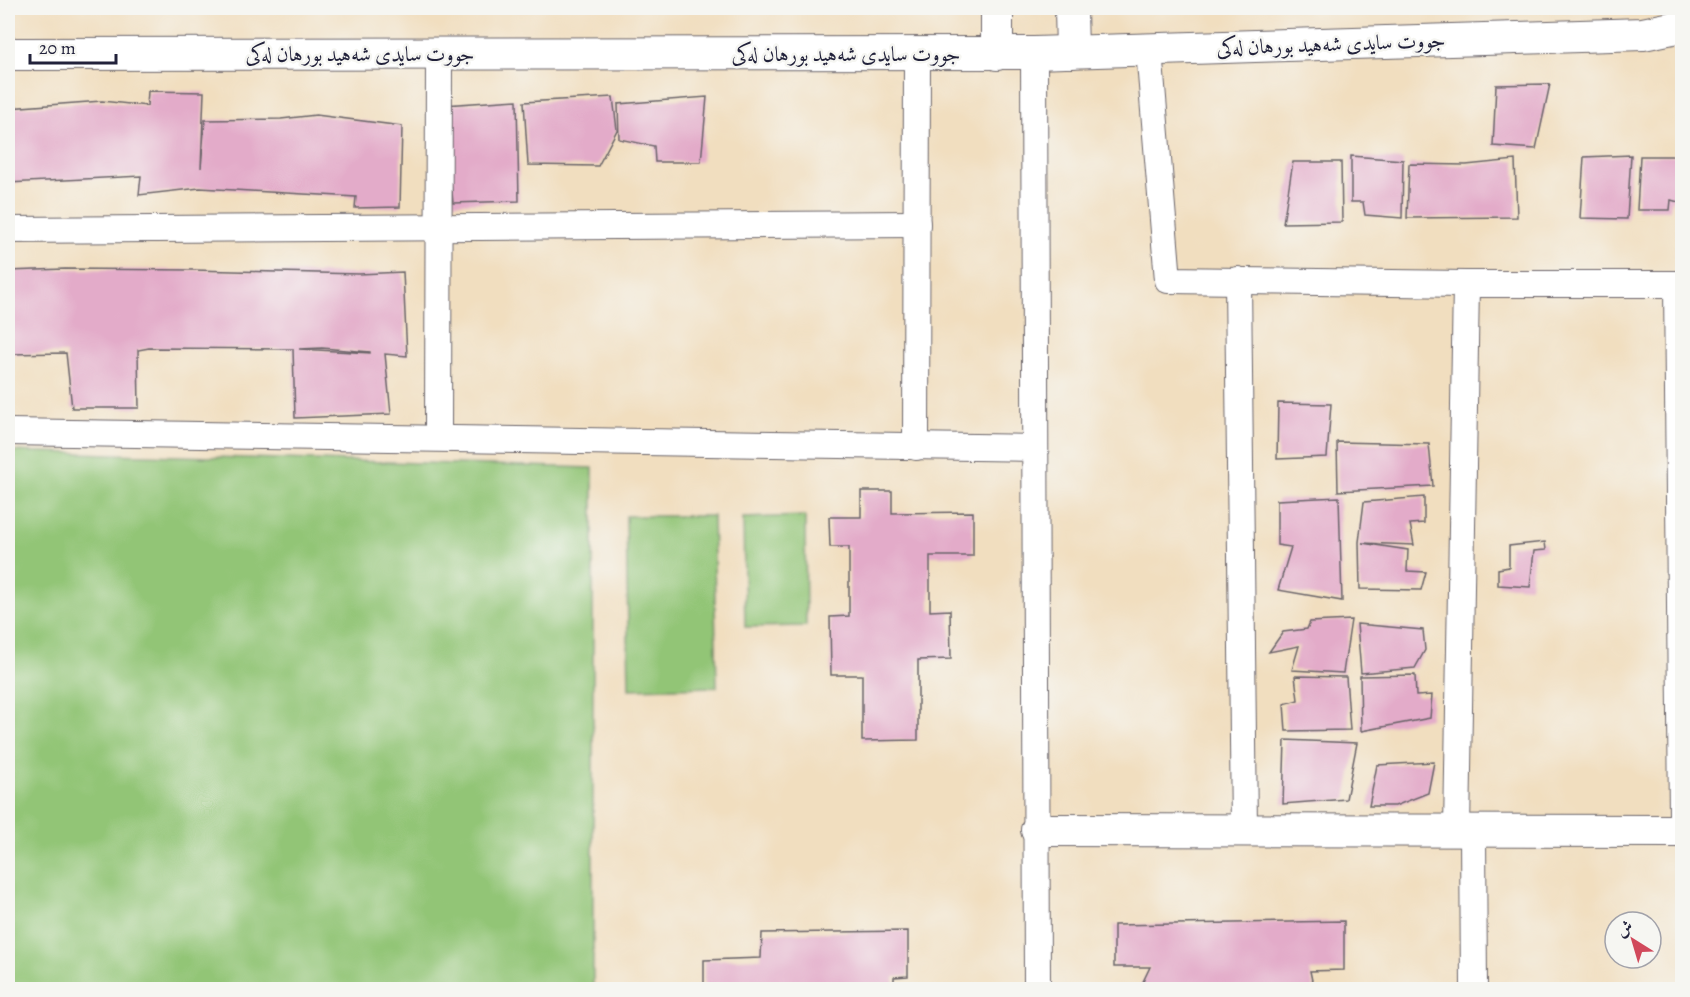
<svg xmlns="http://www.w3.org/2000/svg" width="1690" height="997" viewBox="0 0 1690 997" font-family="Alegreya,Amiri,serif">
<rect width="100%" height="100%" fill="#f6f6f2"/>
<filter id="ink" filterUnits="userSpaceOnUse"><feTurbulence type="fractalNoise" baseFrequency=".0167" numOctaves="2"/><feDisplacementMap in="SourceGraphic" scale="12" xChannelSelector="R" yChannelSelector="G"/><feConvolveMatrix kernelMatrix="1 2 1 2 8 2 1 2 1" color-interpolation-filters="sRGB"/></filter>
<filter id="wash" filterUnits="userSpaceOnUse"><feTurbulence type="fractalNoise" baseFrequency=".008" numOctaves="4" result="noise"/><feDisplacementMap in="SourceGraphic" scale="24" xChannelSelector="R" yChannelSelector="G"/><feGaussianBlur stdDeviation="1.35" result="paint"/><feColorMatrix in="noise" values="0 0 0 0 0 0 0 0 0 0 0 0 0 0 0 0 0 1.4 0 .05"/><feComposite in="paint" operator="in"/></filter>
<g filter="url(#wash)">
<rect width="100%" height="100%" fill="#f1debf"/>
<g fill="#92c576" stroke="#5a7458" stroke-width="1.5">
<path d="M8,451L593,468V989H8Z"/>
<path d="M626,516H713L717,687L629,689Z"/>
<path d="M805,516L806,626L745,627L743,518Z"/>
</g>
<g id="blocks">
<g fill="#e3abc9" fill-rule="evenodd">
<path d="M1550,84L1536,149L1493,146L1496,85Z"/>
<path d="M148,91L204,92L201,168L205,120L281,119L316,115L402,126L400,207L355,208L356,197L200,188L139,195L141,176L8,183V108L102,101L147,106Z"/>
<path d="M613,97L617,130L598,166L528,165L524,102Z"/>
<path d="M707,97L701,162H655L654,146L619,139L618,104Z"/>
<path d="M517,100L519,201L453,203L444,105Z"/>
<path d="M1631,155L1627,219L1580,218L1584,157Z"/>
<path d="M1351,156L1403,160L1402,218L1365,215L1363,202H1351Z"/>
<path d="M1640,156H1682V203L1671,200L1670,210H1637Z"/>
<path d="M1515,160L1517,217L1407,218L1409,164L1466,165Z"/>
<path d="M1293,162H1341L1342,222L1283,223Z"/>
<path d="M65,269L193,270L359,274L403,272L407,356L385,354L391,414L295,418L293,349L149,348L138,350L139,408H72L66,353L8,354V271ZM322,348L370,352V353L299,349Z"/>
<path d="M1278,403L1331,404L1327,457L1277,459Z"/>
<path d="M1337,442L1429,444L1433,486L1338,491Z"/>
<path d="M861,491H892V513L973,512V556H930V611L950,610L951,659L918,660V740L862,741V675H831L830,617L849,616V547H830L829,517H861Z"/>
<path d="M1339,497L1342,601L1278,590L1291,547L1277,545V500Z"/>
<path d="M1424,497V523L1410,524L1414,545L1362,543L1408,550L1407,571L1426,572L1421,590L1360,589L1359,542L1364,502Z"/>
<path d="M1545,542L1546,550L1534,551L1530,587L1498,585V569L1509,567V546Z"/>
<path d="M1351,620L1343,673L1292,670L1299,646L1269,652L1283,632L1307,629L1310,622Z"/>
<path d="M1357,624L1423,630L1425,650L1415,668L1361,673Z"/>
<path d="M1415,675L1416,696L1432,695L1430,718L1361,731L1360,676Z"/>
<path d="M1295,676L1346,677L1350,730L1286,731L1284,704L1298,700Z"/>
<path d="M1285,740L1357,743L1346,799L1283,804Z"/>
<path d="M1434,762L1428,793L1395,806H1369L1377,765Z"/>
<path d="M1344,921V970L1310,971L1314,990H1139L1150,967H1114V925Z"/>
<path d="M908,931V976L894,977V990H704V960L761,958L762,933Z"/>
</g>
</g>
</g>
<g filter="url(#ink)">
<use href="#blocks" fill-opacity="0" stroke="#6a6469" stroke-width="1.5"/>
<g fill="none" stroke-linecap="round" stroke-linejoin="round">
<defs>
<g id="minor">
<path d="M1149,50L1168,280L1466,284H1682"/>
<path d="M1034,53L1037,990"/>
<path d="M8,230L917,224"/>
<path d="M1238,280L1244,830"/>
<path d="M1677,284L1682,819"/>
<path d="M8,432L1035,448"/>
<path d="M438,437L439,54"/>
<path d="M916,447L917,54"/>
<path d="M1457,831L1466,284"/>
<path d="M1473,831L1474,990"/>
</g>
<g id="tertiary">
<path d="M997,8V54"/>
<path d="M1071,8L1072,52"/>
<path d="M8,54L1034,53L1643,34L1682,26"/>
<path d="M1037,830L1682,831"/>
</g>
</defs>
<use href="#minor" stroke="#6a6469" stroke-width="28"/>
<use href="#tertiary" stroke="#6a6469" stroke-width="34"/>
<use href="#minor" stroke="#fff" stroke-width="26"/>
<use href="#tertiary" stroke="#fff" stroke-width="32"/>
</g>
</g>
<g text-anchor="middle" stroke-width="5" stroke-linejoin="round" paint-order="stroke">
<g font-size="21" fill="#22223b" stroke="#f6f6f2">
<text transform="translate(1331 44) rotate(-2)" y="7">جووت سایدی شەهید بورهان لەکی</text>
<text x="360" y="61">جووت سایدی شەهید بورهان لەکی</text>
<text x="846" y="61">جووت سایدی شەهید بورهان لەکی</text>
</g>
</g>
<rect width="1690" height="997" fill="none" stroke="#f6f6f2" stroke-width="30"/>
<g transform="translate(1633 940) rotate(323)"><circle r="28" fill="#f6f6f2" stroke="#a1a1a9" stroke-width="1.5"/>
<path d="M0-4.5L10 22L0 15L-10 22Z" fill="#d1495b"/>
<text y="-9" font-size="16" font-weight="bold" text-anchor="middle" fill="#22223b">ش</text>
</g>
<path d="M30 54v9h86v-9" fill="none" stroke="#22223b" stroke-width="3"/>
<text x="39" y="54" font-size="18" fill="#22223b" stroke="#f6f6f2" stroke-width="4.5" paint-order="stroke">20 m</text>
</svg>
